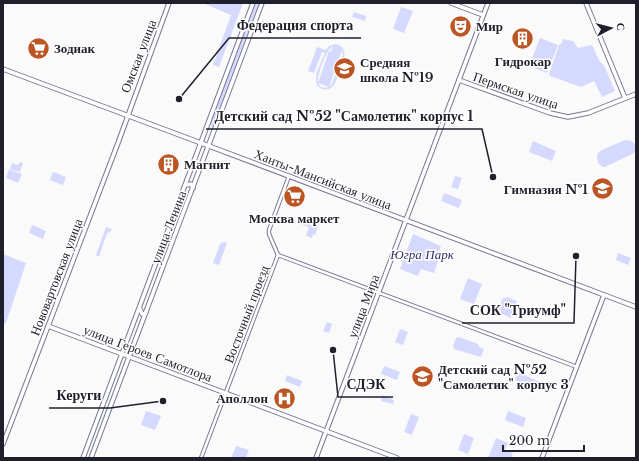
<svg xmlns="http://www.w3.org/2000/svg" width="639" height="461" viewBox="0 0 639 461" font-family="'Libre Baskerville',serif">
<rect width="100%" height="100%" fill="#fafafa"/>
<g fill="#d6d9fe" fill-rule="evenodd">
<path d="M206,3H243L219,67L213,65L231,15L205,4Z"/>
<path d="M256,3H259L252,23L249,22Z"/>
<path d="M401,7L413,11L404,33L393,29Z"/>
<path d="M354,12L366,16L365,21L352,17Z"/>
<path d="M248,23L251,24L214,126H212L210,124Z"/>
<path d="M540,38L558,45L547,73L529,66Z"/>
<path d="M563,39L573,41L578,48L592,45C596,51 597,61 604,65L615,91L602,97L594,81L581,87L550,76L549,74L559,45L562,43Z"/>
<path d="M335,44C342,45 346,50 344,57C342,64 337,84 331,88C324,92 315,87 316,79C316,70 322,61 325,53L322,52L314,73L308,71L317,47L326,50L329,46ZM333,46L331,52L329,51L318,83C317,75 326,50 333,46ZM342,50L343,55L332,83C330,87 326,89 321,87L318,83L329,87Z"/>
<path d="M625,140C634,140 637,145 634,153L605,167H603L598,163L597,157L598,153L602,150Z"/>
<path d="M533,141L556,151L552,161L529,152Z"/>
<path d="M20,162L23,163L20,172L10,169L12,163L18,165Z"/>
<path d="M9,169L22,174L18,183L6,178Z"/>
<path d="M53,172L66,177L63,185L50,180Z"/>
<path d="M455,176L462,178L458,189L451,187Z"/>
<path d="M444,193L462,200L459,208L441,201Z"/>
<path d="M302,217L319,224L315,235L313,234L312,238L306,236L309,227L299,224Z"/>
<path d="M32,225L46,231L43,239L29,233Z"/>
<path d="M106,227L112,229L110,232L107,233L99,257L96,255Z"/>
<path d="M413,234L441,246L439,251L441,252L434,273L421,269L418,276L400,269Z"/>
<path d="M224,242L227,243L219,265L213,263L220,244Z"/>
<path d="M618,253L631,258L628,265L616,260Z"/>
<path d="M3,254L26,263L6,323L3,325Z"/>
<path d="M468,278L482,284L474,304L460,299Z"/>
<path d="M507,297L517,301L511,318L502,314L501,311L499,307L502,299Z"/>
<path d="M327,322L332,324L329,333L323,331Z"/>
<path d="M400,329L408,332L403,345L395,342Z"/>
<path d="M459,337L478,344L479,347L484,349L481,357L454,349L453,346L456,338Z"/>
<path d="M384,366L400,372L397,380L381,374Z"/>
<path d="M518,372L540,382L537,389L515,380Z"/>
<path d="M287,375L302,381L300,387L285,381Z"/>
<path d="M382,395L394,400L393,404L381,401Z"/>
<path d="M146,411L161,416L155,430L141,425Z"/>
<path d="M508,411L526,418L523,427L505,420Z"/>
<path d="M411,414L419,417L412,435L404,432Z"/>
<path d="M464,434L474,438L468,454L458,450Z"/>
<path d="M496,438L508,443L505,450L513,453L511,458H488Z"/>
<path d="M236,446L249,450L246,458H231Z"/>
</g>
<g fill="none" stroke-linecap="round" stroke-linejoin="round">
<defs>
<g id="street">
<path d="M278,255L577,367"/>
<path d="M201,458L278,255L269,234V230L289,176"/>
</g>
<g id="secondary">
<path d="M451,3L483,15"/>
<path d="M586,3L625,98"/>
<path d="M3,69L201,143"/>
<path d="M459,80L550,113L568,117L588,113L636,94"/>
<path d="M186,185L191,184L193,188"/>
<path d="M140,309L142,314H144L146,312"/>
<path d="M3,444L118,143L169,3"/>
<path d="M542,458L604,295"/>
</g>
<g id="primary">
<path d="M201,143L636,307"/>
<path d="M48,326L397,458"/>
<path d="M83,458L253,3"/>
<path d="M91,458L262,3"/>
<path d="M316,458L488,3"/>
</g>
</defs>
<use href="#street" stroke="#777997" stroke-width="4.5"/>
<use href="#secondary" stroke="#777997" stroke-width="5.5"/>
<use href="#primary" stroke="#777997" stroke-width="5.5"/>
<use href="#street" stroke="#fff" stroke-width="2.5"/>
<use href="#secondary" stroke="#fff" stroke-width="3.5"/>
<use href="#primary" stroke="#fff" stroke-width="3.5"/>
</g>
<defs>
<symbol id="theatre-disc" viewBox="-11 -11 22 22"><circle r="9.5" fill="#bb5624" stroke="#fff"/><path d="M-5-5.5Q0-4 5-5.5V0Q5 5 0 6Q-5 5-5 0ZM-3.3-2.5H-1v1.5H-3.3ZM1-2.5H3.3v1.5H1ZM-2.8 1Q0 5.5 2.8 1Z" fill="#fff"/></symbol>
<symbol id="building-disc" viewBox="-11 -11 22 22"><circle r="9.5" fill="#bb5624" stroke="#fff"/><path d="M-4-6H4V6H1V3H-1V6H-4ZM-2.5-4.3h1.7v1.8h-1.7ZM.8-4.3h1.7v1.8H.8ZM-2.5-1h1.7V.8h-1.7ZM.8-1h1.7V.8H.8Z" fill="#fff"/></symbol>
<symbol id="supermarket-disc" viewBox="-11 -11 22 22"><circle r="9.5" fill="#bb5624" stroke="#fff"/><path d="M-6-5.5h2.5l.6 2H6L4.5 2H-2.5L-4.4-4H-6ZM-1.5 3.2a1.3 1.3 0 1 0 .1 0ZM3 3.2a1.3 1.3 0 1 0 .1 0Z" fill="#fff"/></symbol>
<symbol id="school-disc" viewBox="-11 -11 22 22"><circle r="9.5" fill="#bb5624" stroke="#fff"/><path d="M0-5L7-2L0 1L-7-2ZM-4 1L0 2.5L4 1V4Q0 6-4 4Z" fill="#fff"/></symbol>
<symbol id="hospital-disc" viewBox="-11 -11 22 22"><circle r="9.5" fill="#bb5624" stroke="#fff"/><path d="M-5-5h3v3.5h4V-5h3V5h-3V1.5h-4V5h-3Z" fill="#fff"/></symbol>
</defs>
<g fill-rule="evenodd">
<use href="#theatre-disc" x="448" y="14" width="25" height="25"/>
<use href="#building-disc" x="510" y="26" width="25" height="25"/>
<use href="#supermarket-disc" x="26" y="36" width="25" height="25"/>
<use href="#school-disc" x="332" y="56" width="25" height="25"/>
<use href="#building-disc" x="156" y="152" width="25" height="25"/>
<use href="#school-disc" x="590" y="176" width="25" height="25"/>
<use href="#supermarket-disc" x="282" y="184" width="25" height="25"/>
<use href="#school-disc" x="410" y="364" width="25" height="25"/>
<use href="#hospital-disc" x="272" y="386" width="25" height="25"/>
</g>
<g text-anchor="middle" stroke-width="3" stroke-linejoin="round" paint-order="stroke">
<g font-size="13" font-weight="bold" fill="#1f202c" stroke="#fff" text-anchor="start">
<text x="476" y="31">Мир</text>
<text x="54" y="53">Зодиак</text>
<text x="523" y="66" text-anchor="middle">Гидрокар</text>
<text x="360" y="67">Средняя<tspan x="360" dy="15">школа №19</tspan></text>
<text x="184" y="169">Магнит</text>
<text x="588" y="194" text-anchor="end">Гимназия №1</text>
<text x="294" y="223" text-anchor="middle">Москва маркет</text>
<text x="438" y="374">Детский сад №52<tspan x="438" dy="15">"Самолетик" корпус 3</tspan></text>
<text x="268" y="403" text-anchor="end">Аполлон</text>
</g>
<g font-size="13" fill="#1f202c" stroke="#fff">
<text transform="translate(138 56) rotate(-69)" y="5">Омская улица</text>
<text transform="translate(516 90) rotate(19)" y="5">Пермская улица</text>
<text transform="translate(323 179) rotate(21)" y="5">Ханты-Мансийская улица</text>
<text transform="translate(168 227) rotate(-69)" y="5">улица Ленина</text>
<text transform="translate(56 277) rotate(-69)" y="5">Нововартовская улица</text>
<text transform="translate(363 306) rotate(-69)" y="5">улица Мира</text>
<text transform="translate(246 314) rotate(-69)" y="5">Восточный проезд</text>
<text transform="translate(148 353) rotate(21)" y="5">улица Героев Самотлора</text>
</g>
<g font-size="13" font-style="italic" fill="#2f2d62" stroke="#fff">
<text x="422" y="259">Югра Парк</text>
</g>
</g>
<path fill="none" stroke="#1f202c" stroke-width="1.5" d="M179 99L229 38H361M493 177L482 129H206M576 256L574 323H462M333 350L338 397H393M163 401L110 408H49"/>
<g fill="#1f202c" stroke="#fff" stroke-width="1.5">
<circle cx="179" cy="99" r="4"/>
<circle cx="493" cy="177" r="4"/>
<circle cx="576" cy="256" r="4"/>
<circle cx="333" cy="350" r="4"/>
<circle cx="163" cy="401" r="4"/>
</g>
<g font-size="14" text-anchor="middle" font-weight="bold" fill="#1f202c" stroke="#fff" stroke-width="3" stroke-linejoin="round" paint-order="stroke">
<text x="295" y="30">Федерация спорта</text>
<text x="344" y="121">Детский сад №52 "Самолетик" корпус 1</text>
<text x="518" y="315">СОК "Триумф"</text>
<text x="366" y="389">СДЭК</text>
<text x="79" y="400">Керуги</text>
</g>
<rect width="639" height="461" fill="none" stroke="#1f202c" stroke-width="8"/>
<g transform="translate(611 28) rotate(83)" stroke="#ffffff" stroke-width="3" paint-order="stroke">
<path d="M0-3L7 15L0 10L-7 15Z" fill="#1f202c"/>
<text y="-6" font-size="11" font-weight="bold" text-anchor="middle" fill="#1f202c">С</text>
</g>
<path d="M503 445v6h81v-6" fill="none" stroke="#1f202c" stroke-width="2"/>
<text x="509" y="445" font-size="12" fill="#1f202c" stroke="#ffffff" stroke-width="3" paint-order="stroke">200 m</text>
</svg>
